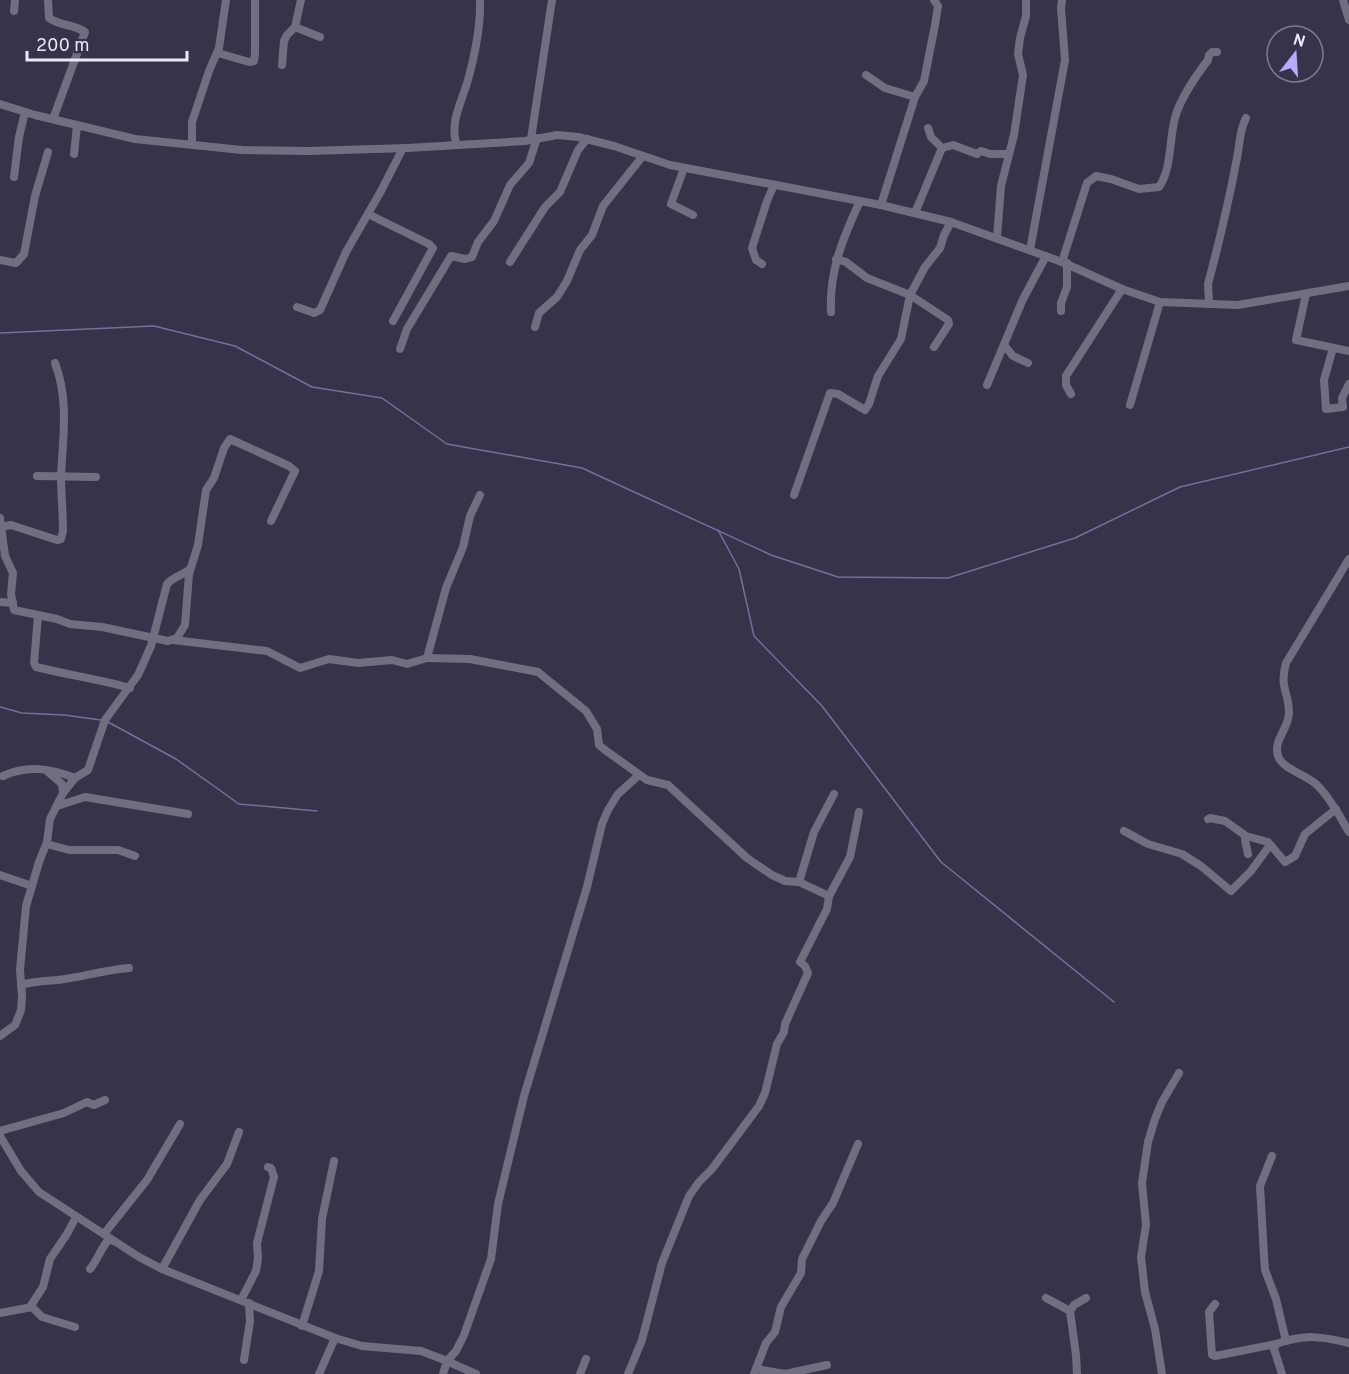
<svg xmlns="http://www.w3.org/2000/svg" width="1349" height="1374" viewBox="0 0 1349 1374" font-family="Overpass,sans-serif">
<rect width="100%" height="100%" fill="#36344b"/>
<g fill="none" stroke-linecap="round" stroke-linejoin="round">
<g stroke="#74709c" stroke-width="1.5">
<path d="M0,333L154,326L235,346L312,387L382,398L447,444L582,468L771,555L838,577L948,578L1075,538L1180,487L1349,447"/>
<path d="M718,530L739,569L754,636L822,706L941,862L1114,1002"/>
<path d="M0,707L22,713L64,715L101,720"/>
<path d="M108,722L176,759L239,804L317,811"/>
</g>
<g stroke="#706f82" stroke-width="8">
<path d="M48,0L49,18C60,26 74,24 85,32L53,119"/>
<path d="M1343,0L1349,20"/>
<path d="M14,11L15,0"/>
<path d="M295,27L320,37"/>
<path d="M218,53L249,62L254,61L255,54V0"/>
<path d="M282,65L284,41L287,35L295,27L301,0"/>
<path d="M866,75L885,88L915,97"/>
<path d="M0,104L35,115L135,139L242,150L309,151L407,148L525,141L557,135L578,137L614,146L670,165L881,205L951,222L1062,262L1122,289L1160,302L1238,305L1349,286"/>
<path d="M928,128L931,137L942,148L953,145L977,154L981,151L990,154H1009"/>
<path d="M531,139L552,0"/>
<path d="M456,143C450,121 462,101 468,80C475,54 481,26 480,0"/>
<path d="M192,144V122L209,71L219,48L226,0"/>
<path d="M74,154L77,126"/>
<path d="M684,168L671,204L693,215"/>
<path d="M14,177L19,137L25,112"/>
<path d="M881,205L915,97L924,81L935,25L938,6L934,0"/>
<path d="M915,213L942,148"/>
<path d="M368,214L429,244L433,248L393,321"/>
<path d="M997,237L1001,186L1014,135L1023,75L1018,54L1020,38L1026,16V0"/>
<path d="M1030,250L1065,60L1061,8L1062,0"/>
<path d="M836,259L846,262L867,278L910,295L948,320L949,324L934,347"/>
<path d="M0,260L16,263L24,254L35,196L48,152"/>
<path d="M510,262L545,207L560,192L578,150L587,139"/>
<path d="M1062,262L1087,183L1096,176L1111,179L1139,189L1159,187C1172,168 1169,140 1175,118C1180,98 1196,76 1208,60L1209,55L1212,52H1217"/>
<path d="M762,264L756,260L752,248L767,201L774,185"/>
<path d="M1306,294L1296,340L1349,351"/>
<path d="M1209,304L1208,284C1219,243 1229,200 1237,158C1240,144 1239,131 1246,118"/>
<path d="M297,307L314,313L320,310L346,252L381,191L403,148"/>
<path d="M1061,311V303L1067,287V263"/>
<path d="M831,312C829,271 843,238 860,201"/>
<path d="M535,327L539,313L557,297L567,281L580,250L592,235L603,206L642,157"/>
<path d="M1004,345L1013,356L1028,363"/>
<path d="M1333,348L1324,380L1326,409L1343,407L1342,398L1349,384"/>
<path d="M400,349L407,329L451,256L465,259L472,257L478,242L494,221L510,185L529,163L537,138"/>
<path d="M987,385L1023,299L1046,256"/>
<path d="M1071,394L1066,385V376L1122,289"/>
<path d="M1130,405L1160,302"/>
<path d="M37,476L96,477"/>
<path d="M794,495L830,393L838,394L865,410L869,404L878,376L901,339L910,295L925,267L940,248L944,235L951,222"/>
<path d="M0,518L5,556L13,573L11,594L14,610L57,619L70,624L102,627L168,641L177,638L185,625L189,574L198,545L206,490L214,478L224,448L230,439L289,466L295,471L271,521"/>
<path d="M1,527L11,525L57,540L61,539L63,531C63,513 61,494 61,475C63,438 69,399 55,363"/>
<path d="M1349,559L1286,663C1279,689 1289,691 1289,713C1289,728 1273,740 1278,756C1283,770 1308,775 1318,786C1331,799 1340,817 1349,832"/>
<path d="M0,602L13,603"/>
<path d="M38,616L34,663L36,667C68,675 99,679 130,688"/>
<path d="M173,640L267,651L300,668L329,659L358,663L392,660L407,664L427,658L446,588L463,547L470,516L480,495"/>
<path d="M427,658L470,659L538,672L586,711L597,729L599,745L605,750L647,780L668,785L747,858L772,875L785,881L799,882L829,896"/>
<path d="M47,771L62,784L63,793"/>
<path d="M3,776C27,765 50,768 75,778"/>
<path d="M57,806L85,797L188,814"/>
<path d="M1208,819L1210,818L1225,821L1246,836L1268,842L1285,862L1295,856L1305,834L1336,809"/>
<path d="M1124,831L1148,844L1182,854L1201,866L1231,891L1251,871L1270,845"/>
<path d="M1246,836L1245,840L1248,854"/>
<path d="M47,844L69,850H118L135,856"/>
<path d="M0,875L32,886"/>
<path d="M799,882L814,832L834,794"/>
<path d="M21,985C34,981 45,981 58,980C82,977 105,970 129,968"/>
<path d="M0,1036L15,1025L21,1010L22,996L20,970L26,906L39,862L47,842L50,819L63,793L75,778L88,770L105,720L138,675L151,646L167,584C173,577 183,575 190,569"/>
<path d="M0,1131L64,1113L87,1102L94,1105L105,1100"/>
<path d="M0,1136L21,1171L39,1192L139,1257L162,1269L335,1338L362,1346L421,1351L442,1359L476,1374"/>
<path d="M1272,1156L1260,1186L1264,1256L1265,1270L1276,1299L1286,1341"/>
<path d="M104,1234L147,1180L180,1124"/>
<path d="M90,1269C98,1259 101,1248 109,1239L113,1241"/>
<path d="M162,1269L200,1200L227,1164L239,1132"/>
<path d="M1046,1298L1070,1311L1076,1355L1077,1374"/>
<path d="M241,1300L256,1271L258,1259L257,1243L274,1177L271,1168L268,1167"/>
<path d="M1215,1304L1209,1312L1212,1355L1215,1356L1276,1344"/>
<path d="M30,1307L43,1287L50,1259L67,1234L76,1217"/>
<path d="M1070,1311L1074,1305L1086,1298"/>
<path d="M0,1313L32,1307L42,1317L75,1327"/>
<path d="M302,1326L319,1271L322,1219L334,1161"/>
<path d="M244,1360L250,1321L249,1303"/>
<path d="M756,1369L785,1374L827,1365"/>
<path d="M319,1374L335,1338"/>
<path d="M443,1374L447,1361L456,1351L464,1335L491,1259L498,1204L524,1096L587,887L602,824L608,810L618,794L639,775"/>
<path d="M580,1374L586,1359"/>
<path d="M628,1374L642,1340L662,1263L689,1196L699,1182L712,1169L759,1106L765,1093L777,1044L784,1032L785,1024L808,973L805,966L800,962L827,909L829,896L850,857L859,812"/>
<path d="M754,1374L766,1343L775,1332L781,1307L801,1273L802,1259L821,1221L833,1203L858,1144"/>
<path d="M1162,1374L1155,1329L1145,1292L1141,1257L1146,1225L1142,1183L1148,1142L1155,1119L1162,1102L1179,1073"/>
<path d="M1282,1374L1274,1349L1276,1344C1306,1334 1319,1336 1349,1343"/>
</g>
</g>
<g transform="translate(1295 54) rotate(17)"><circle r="28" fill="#36344b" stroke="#7e7c90" stroke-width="1.5"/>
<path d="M0-4.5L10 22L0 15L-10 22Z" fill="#b4acf9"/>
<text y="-9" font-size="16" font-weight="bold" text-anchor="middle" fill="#e9e9f8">N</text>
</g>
<path d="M27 51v9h160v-9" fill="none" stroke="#e9e9f8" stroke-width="3"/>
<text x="36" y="51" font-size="18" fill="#e9e9f8" stroke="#36344b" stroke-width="4.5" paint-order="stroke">200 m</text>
</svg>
